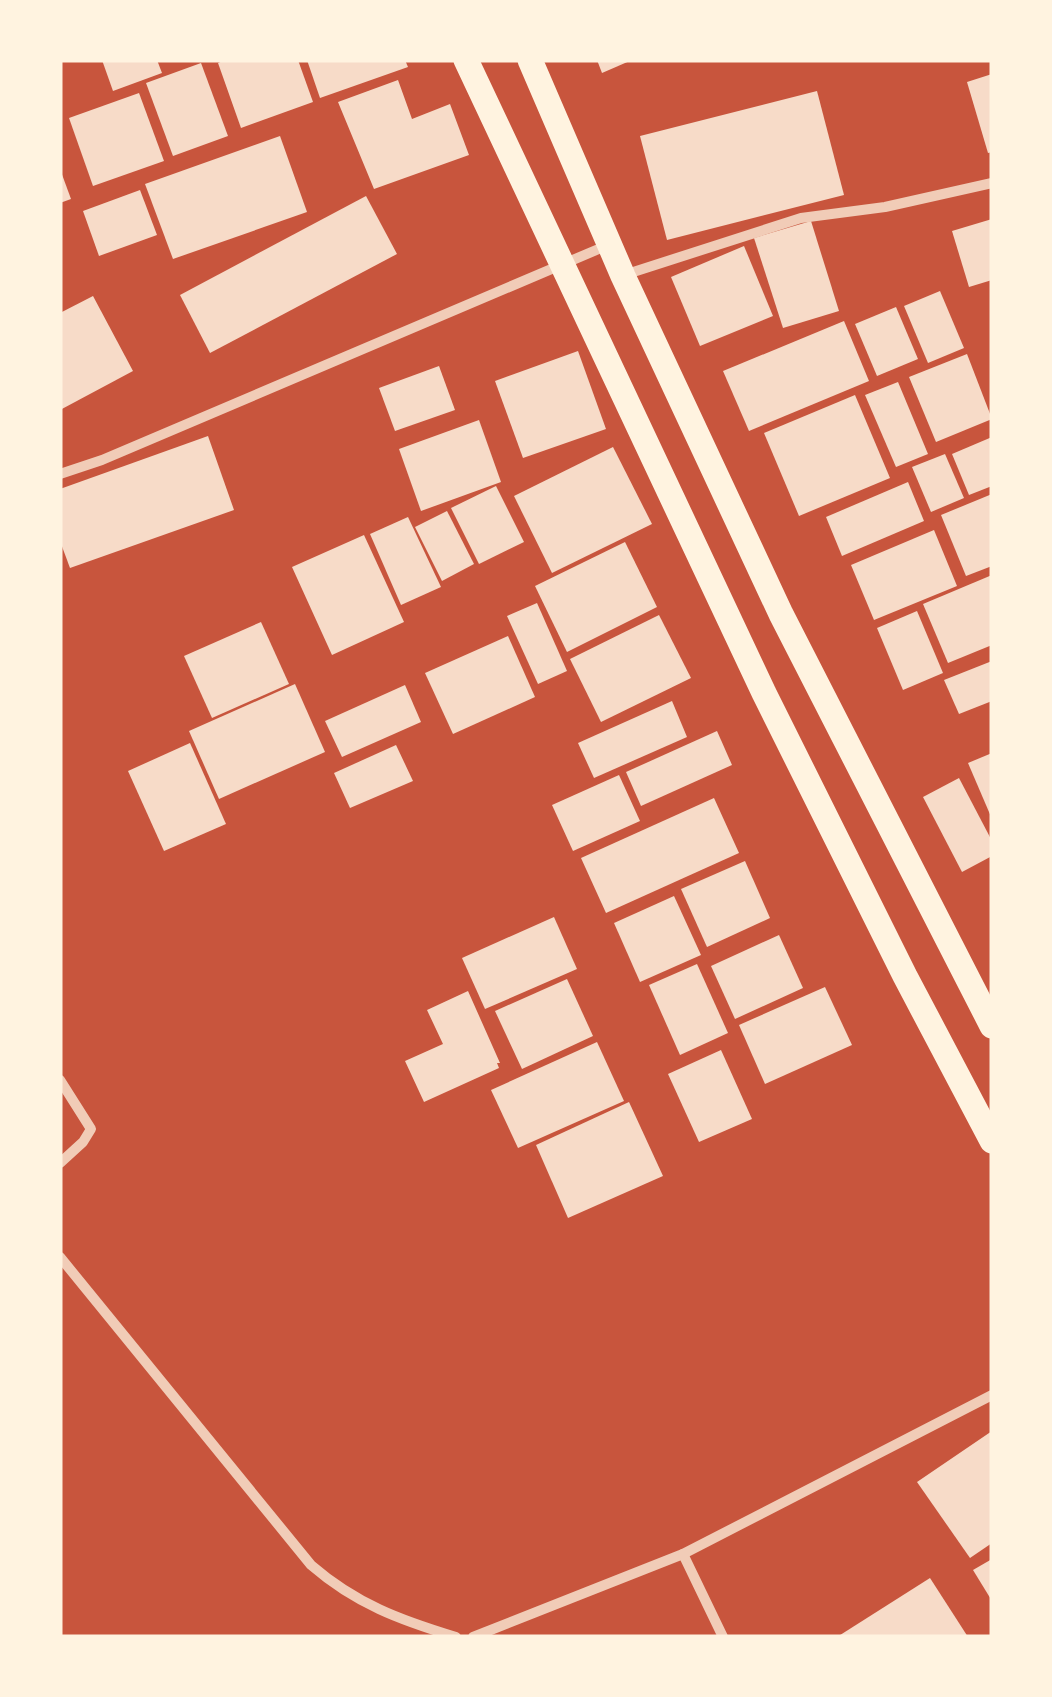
<svg xmlns="http://www.w3.org/2000/svg" width="1052" height="1697" viewBox="0 0 1052 1697" font-family="Ubuntu,sans-serif">
<rect width="100%" height="100%" fill="#c8553d"/>
<g fill="#f7dbc8">
<path d="M102,60H157L162,73L113,91Z"/>
<path d="M225,60H298L313,102L241,128L218,63Z"/>
<path d="M307,60H405L408,67L320,98Z"/>
<path d="M597,60H632L602,73Z"/>
<path d="M201,63L228,136L173,156L146,83Z"/>
<path d="M992,74V152L988,153L967,82Z"/>
<path d="M398,80L412,119L450,104L469,155L374,189L338,102Z"/>
<path d="M817,91L844,195L667,240L640,136Z"/>
<path d="M139,93L164,161L93,186L69,118Z"/>
<path d="M280,136L307,212L173,259L145,184Z"/>
<path d="M60,169L71,199L60,203Z"/>
<path d="M140,190L157,235L99,256L83,211Z"/>
<path d="M366,196L397,254L210,353L180,295Z"/>
<path d="M992,219V280L969,287L952,231Z"/>
<path d="M811,221L839,311L783,328L754,238Z"/>
<path d="M744,246L773,316L700,346L671,277Z"/>
<path d="M940,291L964,348L928,363L904,306Z"/>
<path d="M93,296L133,371L60,410V313Z"/>
<path d="M896,307L918,359L877,376L855,324Z"/>
<path d="M844,321L869,381L749,431L723,371Z"/>
<path d="M578,351L606,429L523,458L495,381Z"/>
<path d="M967,354L992,419L936,442L909,377Z"/>
<path d="M439,366L455,410L395,431L379,388Z"/>
<path d="M898,382L928,454L896,467L865,395Z"/>
<path d="M855,395L890,478L799,516L764,433Z"/>
<path d="M479,420L501,482L421,511L399,449Z"/>
<path d="M208,436L234,510L70,568L60,541V489Z"/>
<path d="M992,437V486L969,495L952,454Z"/>
<path d="M613,447L652,524L552,573L514,496Z"/>
<path d="M945,454L964,498L931,512L912,467Z"/>
<path d="M908,482L924,521L842,556L826,517Z"/>
<path d="M496,486L524,542L479,564L451,508Z"/>
<path d="M992,494V566L966,576L941,515Z"/>
<path d="M447,511L474,564L442,581L415,527Z"/>
<path d="M408,517L441,587L401,605L370,534Z"/>
<path d="M934,530L957,586L874,620L851,565Z"/>
<path d="M364,535L404,622L332,655L292,567Z"/>
<path d="M625,542L657,607L567,652L535,586Z"/>
<path d="M992,575V645L948,663L923,604Z"/>
<path d="M537,603L567,671L538,684L507,616Z"/>
<path d="M917,611L943,673L903,690L877,628Z"/>
<path d="M659,615L691,678L601,722L570,659Z"/>
<path d="M261,622L289,684L212,718L184,656Z"/>
<path d="M508,636L535,697L453,734L425,673Z"/>
<path d="M992,661V701L959,714L944,680Z"/>
<path d="M295,684L325,752L219,799L189,731Z"/>
<path d="M405,685L421,722L342,757L325,721Z"/>
<path d="M672,701L687,737L594,778L578,743Z"/>
<path d="M717,731L732,765L641,806L626,772Z"/>
<path d="M190,743L226,824L164,851L128,771Z"/>
<path d="M396,745L413,781L350,808L334,773Z"/>
<path d="M992,753V819L968,763Z"/>
<path d="M619,775L640,821L573,851L552,805Z"/>
<path d="M959,778L992,841V856L962,872L923,797Z"/>
<path d="M714,798L739,853L606,913L581,858Z"/>
<path d="M745,861L770,918L707,947L681,889Z"/>
<path d="M674,896L701,955L640,982L614,923Z"/>
<path d="M554,917L577,969L485,1009L462,958Z"/>
<path d="M779,935L803,988L735,1019L711,966Z"/>
<path d="M697,964L728,1033L680,1055L649,985Z"/>
<path d="M567,979L593,1036L522,1069L495,1011Z"/>
<path d="M825,987L852,1045L765,1084L739,1025Z"/>
<path d="M468,991L500,1063H497L499,1068L424,1102L405,1061L443,1044L427,1010Z"/>
<path d="M597,1042L624,1101L518,1148L491,1090Z"/>
<path d="M721,1050L752,1119L699,1142L668,1074Z"/>
<path d="M629,1102L663,1176L568,1218L536,1145Z"/>
<path d="M992,1431V1543L970,1558L917,1482Z"/>
<path d="M992,1559V1601L973,1570Z"/>
<path d="M930,1578L968,1637H837Z"/>
</g>
<g fill="none" stroke-linecap="round" stroke-linejoin="round">
<g stroke="#f1ccb7" stroke-width="10">
<path d="M624,275L801,218L885,207L992,183"/>
<path d="M60,474L102,460L608,245"/>
<path d="M60,1080L91,1129L83,1142L60,1163"/>
<path d="M60,1257L311,1565C356,1604 400,1620 456,1637"/>
<path d="M473,1637L683,1554"/>
<path d="M723,1637L683,1554L992,1395"/>
</g>
<g stroke="#fff3e0" stroke-width="25">
<path d="M466,60L764,693L905,976L992,1141"/>
<path d="M530,60L623,276L781,614L992,1026"/>
</g>
</g>
<rect width="1052" height="1697" fill="none" stroke="#fff3e0" stroke-width="125"/>
</svg>
